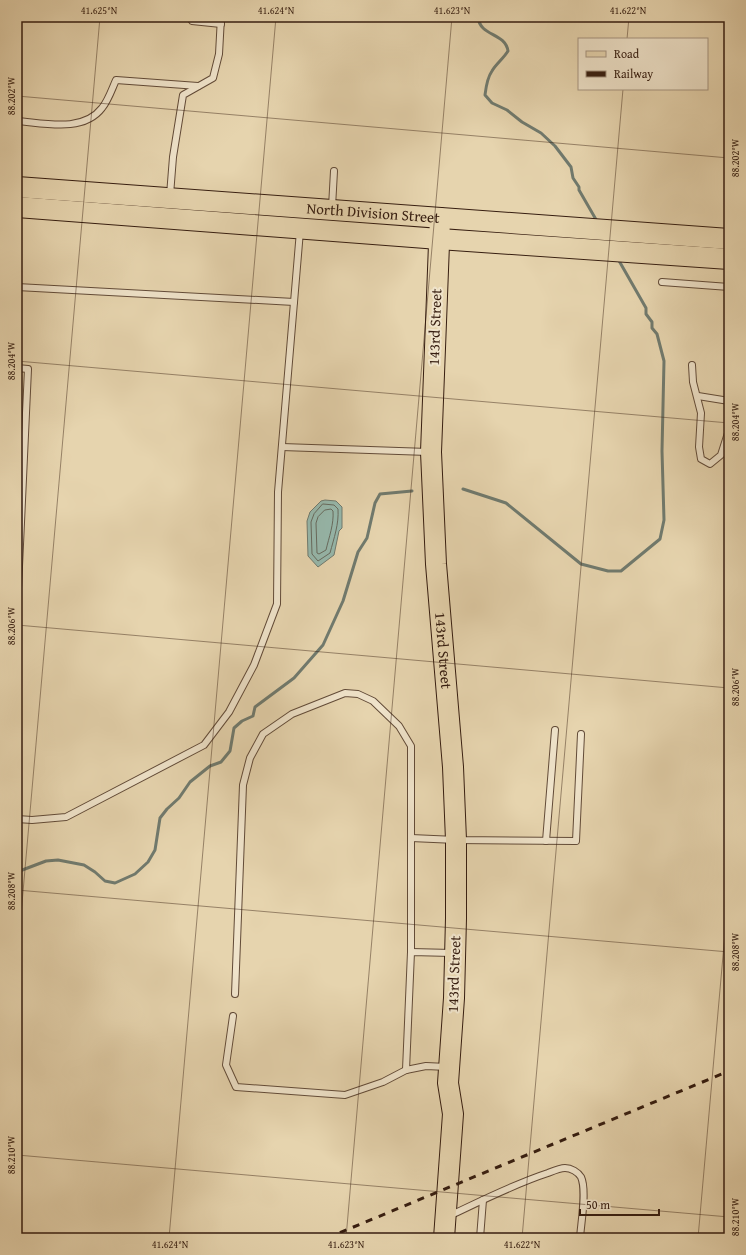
<svg xmlns="http://www.w3.org/2000/svg" width="746" height="1255" viewBox="0 0 746 1255" font-family="'Gentium Book Plus',serif">
<rect width="100%" height="100%" fill="#e6d4ae"/>
<filter id="stains"><feTurbulence type="fractalNoise" baseFrequency=".005" numOctaves="4"/><feColorMatrix values="0 0 0 0 .2 0 0 0 0 .09 0 0 0 0 .02 0 0 0 .5 -.17"/></filter>
<radialGradient id="worn" r=".72"><stop offset=".6" stop-color="#630" stop-opacity="0"/><stop offset="1" stop-color="#630" stop-opacity=".3"/></radialGradient>
<path fill="#96b8ac" stroke="#707a6e" d="M325,500L336,501L342,507V528L339,531L334,555L318,567L308,556L307,521L310,512L321,501Z"/>
<g fill="none" stroke-linecap="round" stroke-linejoin="round">
<g stroke="#666a5e" stroke-width="1">
<path d="M323,504L334,505L338,509C339,524 334,538 330,553L318,561L312,554L311,522L314,514Z"/>
<path d="M325,510L331,509L333,511C334,524 329,537 326,550L319,554L317,553L316,523L318,517Z"/>
</g>
<g stroke="#707a6e" stroke-width="3">
<path d="M478,17C480,37 505,32 508,51C503,59 496,64 492,71C487,78 486,87 485,95L492,103L507,110L522,122L541,133L555,146L571,167L573,178L579,187V190L598,223"/>
<path d="M463,489L506,503L581,564L608,571H621L660,539L664,520L662,451L664,361L657,334L652,328V322L646,314V308L618,259"/>
<path d="M17,872L46,861L58,860L84,865L95,872L105,881L115,883L135,874L148,862L155,850L160,818L167,809L179,798L190,782L210,766L221,762L230,751L234,728L242,721L253,716L255,707L294,678L323,645L343,601L358,552L367,538L375,503L380,494L412,491"/>
</g>
<defs>
<g id="service">
<path d="M190,17L192,21L221,24"/>
<path d="M17,121C44,123 83,133 102,108C108,101 112,89 116,80L198,86"/>
<path d="M170,195L173,157L183,95L213,78L219,54L221,17"/>
<path d="M332,207L334,171"/>
<path d="M662,282L729,287"/>
<path d="M17,287L294,302"/>
<path d="M692,365L693,382L701,413L699,447L701,459L710,464L721,455L729,430"/>
<path d="M17,368L28,369L17,610"/>
<path d="M698,396L729,401"/>
<path d="M282,447L428,452"/>
<path d="M17,819L32,820L66,817L204,745L229,712L254,665L277,604L278,492L300,231"/>
<path d="M411,838L456,840L576,841L581,734"/>
<path d="M546,841L555,730"/>
<path d="M235,994L243,785L250,758L263,734L292,714L345,693L358,694L373,701L399,726L411,746V952"/>
<path d="M233,1016L226,1065L236,1087L345,1095L383,1082L406,1070L426,1066L447,1067"/>
<path d="M406,1070L411,952L452,953"/>
<path d="M449,1216C481,1201 514,1184 548,1173C553,1171 560,1168 565,1168C571,1168 578,1172 581,1177C587,1190 581,1223 580,1238"/>
<path d="M480,1238L483,1200"/>
</g>
<g id="primary">
<path id="s1" d="M17,187L729,239"/>
<path d="M17,207L439,239L729,259"/>
<path id="s2" d="M440,218L431,452L436,564L453,767L456,840V918L454,998L448,1083L453,1114L444,1238"/>
</g>
</defs>
<use href="#service" stroke="#624b38" stroke-width="8"/>
<use href="#primary" stroke="#361d10" stroke-width="22"/>
<use href="#service" stroke="#efe3ca" stroke-width="6"/>
<use href="#primary" stroke="#e6d4ae" stroke-width="20"/>
<path stroke="#361d10" stroke-width="3" stroke-dasharray="7 7" stroke-linecap="butt" d="M327,1238L729,1071"/>
</g>
<path fill="none" stroke="#361d10" stroke-width="1" stroke-opacity="0.45" d="M627,39L629,17M17,96L729,158M17,361L729,423M17,625L729,688M17,890L729,952M17,960L100,17M17,1155L729,1217M169,1238L276,17M346,1238L452,17M522,1238L623,89M698,1238L729,888"/>
<g text-anchor="middle" stroke-width="4" stroke-linejoin="round" paint-order="stroke">
<g font-size="15" fill="#361d10" stroke="#efe3ca">
<text dy="5" stroke="none"><textPath href="#s1" startOffset="357">North Division Street</textPath></text>
<text transform="translate(435 327) rotate(-88)" y="5">143rd Street</text>
<text dy="5" stroke="none"><textPath href="#s2" startOffset="433">143rd Street</textPath></text>
<text transform="translate(454 974) rotate(-88)" y="5">143rd Street</text>
</g>
</g>
<rect width="746" height="1255" fill="none" stroke="#e6d4ae" stroke-width="44"/>
<rect x="578" y="38" width="130" height="52" fill="#efe3ca" stroke="#a59480"/>
<rect x="586" y="51" width="20" height="6" fill="#e6d4ae" stroke="#a59480"/>
<text x="614" y="58" font-size="12" fill="#361d10">Road</text>
<rect x="586" y="71" width="20" height="6" fill="#361d10" stroke="#a59480"/>
<text x="614" y="78" font-size="12" fill="#361d10">Railway</text>
<path d="M580 1209v6h79v-6" fill="none" stroke="#361d10" stroke-width="2"/>
<text x="586" y="1209" font-size="12" fill="#361d10" stroke="#efe3ca" stroke-width="3" paint-order="stroke">50 m</text>
<rect x="22" y="22" width="702" height="1211" fill="none" stroke="#361d10" stroke-width="1.5"/>
<g font-size="10" text-anchor="middle" fill="#361d10">
<text x="99" y="14">41.625°N</text>
<text x="276" y="14">41.624°N</text>
<text x="452" y="14">41.623°N</text>
<text x="628" y="14">41.622°N</text>
<text transform="translate(11 96) rotate(-90)" y="4">88.202°W</text>
<text transform="translate(735 158) rotate(-90)" y="4">88.202°W</text>
<text transform="translate(11 361) rotate(-90)" y="4">88.204°W</text>
<text transform="translate(735 422) rotate(-90)" y="4">88.204°W</text>
<text transform="translate(11 626) rotate(-90)" y="4">88.206°W</text>
<text transform="translate(735 687) rotate(-90)" y="4">88.206°W</text>
<text transform="translate(11 891) rotate(-90)" y="4">88.208°W</text>
<text transform="translate(735 952) rotate(-90)" y="4">88.208°W</text>
<text transform="translate(11 1155) rotate(-90)" y="4">88.210°W</text>
<text transform="translate(735 1217) rotate(-90)" y="4">88.210°W</text>
<text x="170" y="1248">41.624°N</text>
<text x="346" y="1248">41.623°N</text>
<text x="522" y="1248">41.622°N</text>
</g>
<rect width="100%" height="100%" filter="url(#stains)"/>
<rect width="100%" height="100%" fill="url(#worn)"/>
</svg>
